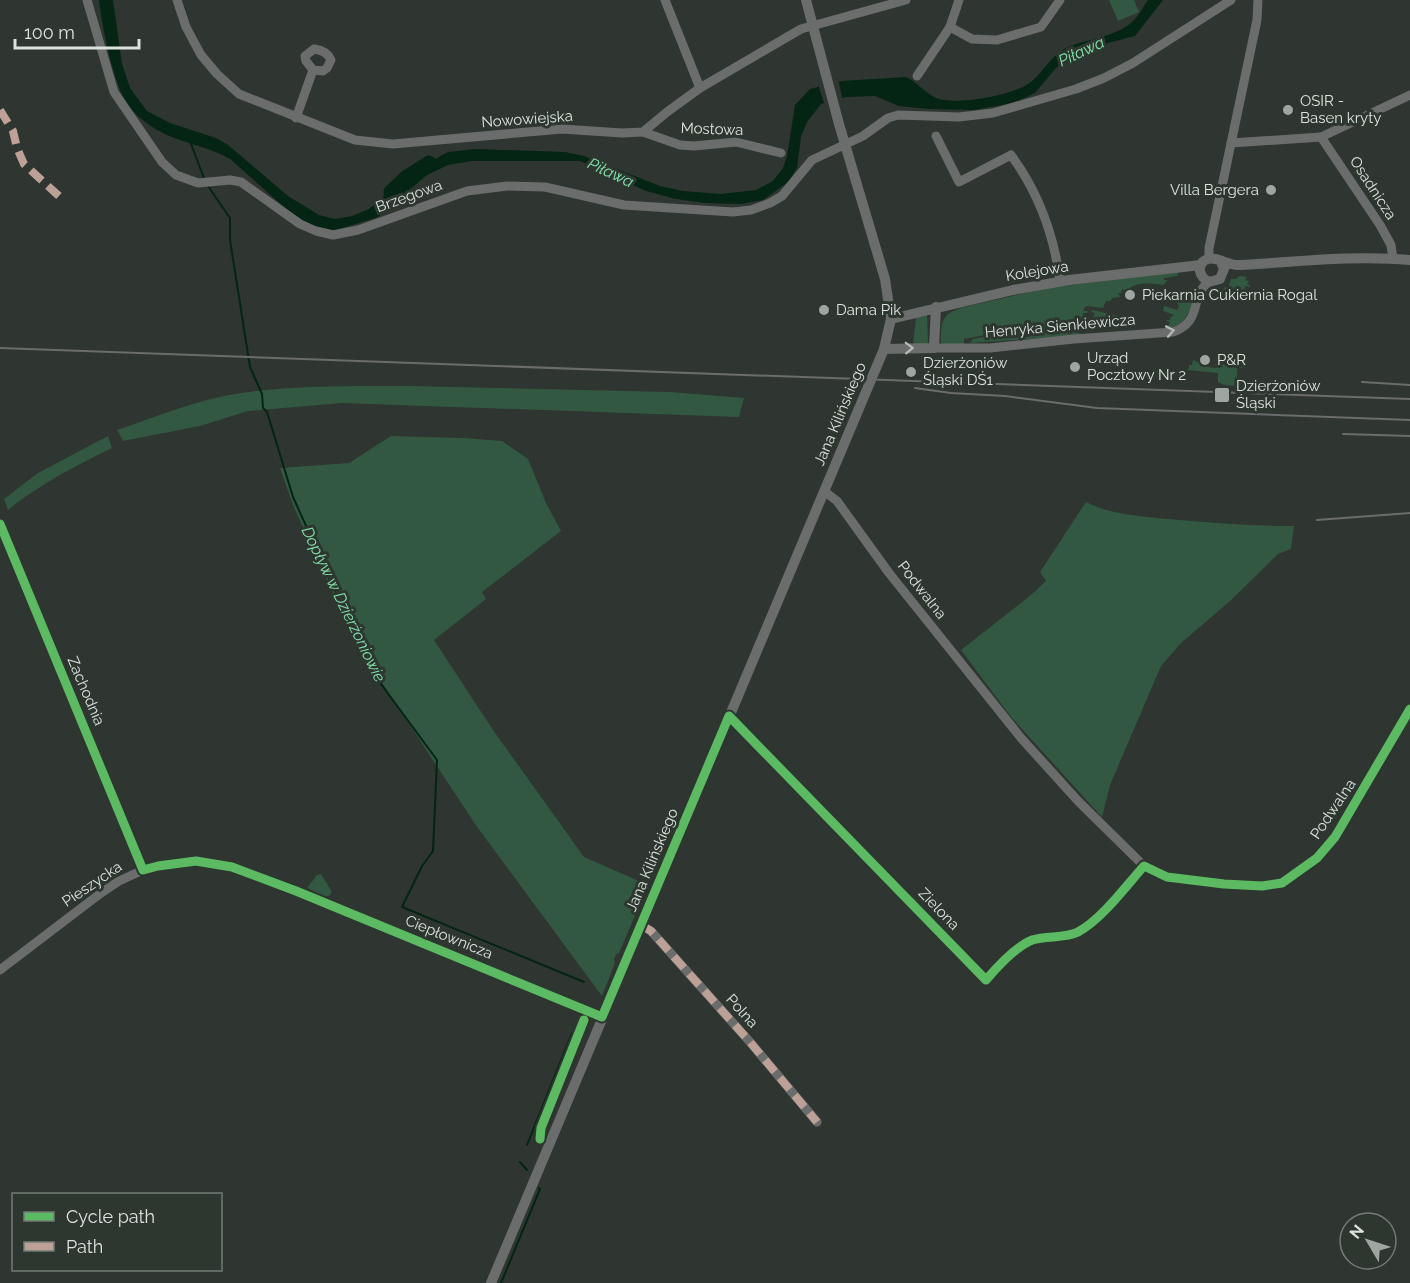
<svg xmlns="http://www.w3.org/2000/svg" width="1410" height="1283" viewBox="0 0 1410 1283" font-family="Raleway,sans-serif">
<rect width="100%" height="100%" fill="#2f3531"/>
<g fill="#325841">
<path d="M1109,0H1134L1139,12L1118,21Z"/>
<path d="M1179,271L1177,276L1164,278V280H1168L1163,285C1147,283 1137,282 1127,290H1122L1121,293H1118L1120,297L1112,298L1111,301H1106L1103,308L1086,306L1083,311H1088L1087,313H1083V316L1087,317L1084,320L1090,325L1089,329H1077V327L1069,326L1070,322H1064L1062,331L1027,332L1011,330L964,339V344H942L941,342C941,320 942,314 964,307L1048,288Z"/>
<path d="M1240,276L1247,277L1245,280L1249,281L1247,284L1250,285V287L1245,286V289L1249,290V292H1245L1248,298L1226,295L1225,299H1212V297L1217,298L1218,294L1215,292L1219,293L1225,287L1228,288L1231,279H1236Z"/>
<path d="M1187,296L1194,297C1189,313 1185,325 1167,329L1170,322L1166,321L1167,320H1170L1171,317L1174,315L1163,311L1164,306L1177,310L1179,306L1176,302L1184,301Z"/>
<path d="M1092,310L1124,317L1128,319L1127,322L1096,325L1097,322L1092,321L1095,313L1091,312Z"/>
<path d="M927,315L928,344L913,345L916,318Z"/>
<path d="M1011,332C1031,335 1051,331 1072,334V332L1088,335L970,343L973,339Z"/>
<path d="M1193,360L1200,363V366L1216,368L1215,363L1246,368H1237V386L1224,385L1218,382V373L1187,370L1189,368V365H1192Z"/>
<path d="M408,386L670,392L744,398L739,417L342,403L248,411L200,426L123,441L117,430C158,416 199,399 241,393C297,385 353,386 408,386Z"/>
<path d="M108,436L112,448C75,466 40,484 8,510L4,499L38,473Z"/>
<path d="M391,436L464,438L502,441L528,459L546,503L561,531L482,592L486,599L434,640L493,730L584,857L648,885L619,953H617L614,959L615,963L602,996L475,824L354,640L293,505L280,468L349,463Z"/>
<path d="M1086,502C1112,515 1139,516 1168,519C1210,523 1252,526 1294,526L1291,549L1278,554L1229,602L1181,643L1161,666L1110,785L1102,817L1012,718L961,650L1031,595L1046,581L1040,572Z"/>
<path d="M321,874L332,892L329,896H324L307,888L317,875Z"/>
</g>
<path fill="#042514" d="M99,0H113L122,64L130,88L147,111L170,123L216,138L228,145L288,196L319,215L335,219L352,216L369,209L394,186L426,164L448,152L476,149L565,152L584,156L660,186L683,191L721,194L756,190L773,181L783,168L787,156L795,105L810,89L841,81L906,77C917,82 924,92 936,98C955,106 1017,95 1032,81C1045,70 1052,54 1068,47C1088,39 1115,37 1132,22C1139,16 1143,7 1148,0H1163L1135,36L1104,44L1068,57L1055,69L1035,93L1013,103L974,110L928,109L899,106L875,96L846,97L821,104L807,122L801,137L797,168L788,182L763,200L741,204L705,203L676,199L646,191L580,161H472L448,165L427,175L378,217L333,231L316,227L293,215L230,159C208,146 180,143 157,130C149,125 138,117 132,110C114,91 102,26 99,0Z"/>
<path fill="#2f3531" d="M838,79L843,101L825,106L818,84Z"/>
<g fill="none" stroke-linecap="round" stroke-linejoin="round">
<g stroke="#042514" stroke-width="2">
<path d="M190,141L205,181"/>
<path d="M208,186L230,218V240L250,367L262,394L263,408L267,412L293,497L356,637L381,684L437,760L433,851L422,866L402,907L584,982"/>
<path d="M527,1145L572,1033"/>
<path d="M520,1162L527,1170"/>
<path d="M501,1283L540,1189L539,1188"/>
</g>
<path stroke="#042514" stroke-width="15" d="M391,192L407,177L429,163"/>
<g stroke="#6b6d6c" stroke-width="9">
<path d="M87,0L114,92L162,162L176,175L198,183L230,180L241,182L300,224L316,231L333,235L358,230L467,191L507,186L545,187L624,205L733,212L751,210L770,203L782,196L812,160L863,136L888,118L898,115L959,117L993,113L1076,89L1104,78L1133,63L1231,0"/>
<path d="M177,0L186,27L201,55L217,74L239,94L355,140L393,144L562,129L622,133L643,132L667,112L700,88L801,29L906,0"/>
<path d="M665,0L700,88"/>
<path d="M950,27L972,39L997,40L1041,27L1060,0"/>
<path d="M917,76L950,27L959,0"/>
<path d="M296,118L313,70L306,61L305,56L314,49C322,50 328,53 331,60L327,68L323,71L313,70"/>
<path d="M643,132L680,145L694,146L736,142L781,153"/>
<path d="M936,136L959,182L1011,155C1039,193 1054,235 1060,281"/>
<path d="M1321,137L1410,95"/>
<path d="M1231,143L1321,137L1380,225L1391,245L1393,259"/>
<path d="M1209,258V248L1257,20L1258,0"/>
<path d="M934,348H990L1074,339L1173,332C1204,321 1189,295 1209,282"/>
<path d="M824,491L837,501L889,573L1021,738L1078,801L1144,866L1158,874L1167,877L1224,884L1262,886L1282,883L1317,858L1335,837L1410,709"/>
<path d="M729,716L986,980C998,966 1015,947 1032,940C1047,935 1064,939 1078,932C1102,919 1126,886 1144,866"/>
<path d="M641,925L651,931L750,1042L817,1122"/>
<path d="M0,970L101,893L119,881L143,870"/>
</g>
<g stroke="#6b6d6c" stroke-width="10">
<path d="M1221,262L1224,269L1220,279L1209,282C1199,278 1195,263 1208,259C1216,256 1229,266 1239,265C1296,262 1353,255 1410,260"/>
<path d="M891,319L1013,290L1069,280L1201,265"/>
<path d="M884,349L934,348L936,307"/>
<path d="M0,524L143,870L158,866L196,861L232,867L296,891L602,1017"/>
<path d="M491,1283L884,349L891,319L885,279L839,124L806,0"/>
</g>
<g stroke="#6a6d6b" stroke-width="2">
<path d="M0,348L1410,399"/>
<path d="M1362,382L1410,385"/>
<path d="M915,388L951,393L1005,396L1097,408L1410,420"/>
<path d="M1343,434L1410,436"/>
<path d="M1317,520L1410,513"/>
</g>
<g stroke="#bda197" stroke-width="8" stroke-dasharray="15 8" stroke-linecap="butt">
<path d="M0,110L13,131L17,148L24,164L60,197"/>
<path d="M641,925L651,931L750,1042L817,1122"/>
</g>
<defs>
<g id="cycleway">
<path d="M0,524L143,870L158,866L196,861L232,867L296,891L602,1017L729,716L986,980C998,966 1015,947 1032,940C1047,935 1064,939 1078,932C1102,919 1126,886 1144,866L1167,877L1224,884L1262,886L1282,883L1317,858L1335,837L1410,709"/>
<path d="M540,1139L541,1128L584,1020"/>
</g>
</defs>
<use href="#cycleway" stroke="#2d3730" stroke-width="13"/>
<use href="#cycleway" stroke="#5cba63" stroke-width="9"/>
</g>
<defs><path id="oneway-chevron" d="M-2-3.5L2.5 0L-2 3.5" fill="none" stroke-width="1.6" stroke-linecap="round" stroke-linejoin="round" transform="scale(1.5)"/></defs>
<g stroke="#b4b9b6">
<use href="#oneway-chevron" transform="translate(1170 331) rotate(-11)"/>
<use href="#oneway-chevron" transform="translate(909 348) rotate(-2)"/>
</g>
<g fill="#9fa5a1" stroke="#2d3730" stroke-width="2">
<circle cx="1288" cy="110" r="6"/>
<circle cx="1271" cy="190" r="6"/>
<circle cx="1130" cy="295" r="6"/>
<circle cx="824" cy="310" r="6"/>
<circle cx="1205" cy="360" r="6"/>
<circle cx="1075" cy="367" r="6"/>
<circle cx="911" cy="372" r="6"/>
<rect x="1214" y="387" width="16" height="16" rx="3"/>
</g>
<g text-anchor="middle" stroke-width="6" stroke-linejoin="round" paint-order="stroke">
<g font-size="15" fill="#dce2de" stroke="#2d3730" text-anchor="start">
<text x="1300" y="106">OSIR -<tspan x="1300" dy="17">Basen kryty</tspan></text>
<text x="1259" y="195" text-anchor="end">Villa Bergera</text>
<text x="1142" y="300">Piekarnia Cukiernia Rogal</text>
<text x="836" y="315">Dama Pik</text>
<text x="1087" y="363">Urząd<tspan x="1087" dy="17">Pocztowy Nr 2</tspan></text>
<text x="1217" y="365">P&amp;R</text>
<text x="923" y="368">Dzierżoniów<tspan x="923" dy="17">Śląski DŚ1</tspan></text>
<text x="1236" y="391">Dzierżoniów<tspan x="1236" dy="17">Śląski</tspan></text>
</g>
<g font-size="15" fill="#dce2de" stroke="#2d3730">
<text transform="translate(527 119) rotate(-4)" y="5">Nowowiejska</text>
<text transform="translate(712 129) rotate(2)" y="5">Mostowa</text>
<text transform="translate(1373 188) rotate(57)" y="5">Osadnicza</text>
<text transform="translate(409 196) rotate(-20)" y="5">Brzegowa</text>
<text transform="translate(1037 271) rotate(-9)" y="5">Kolejowa</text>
<text transform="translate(1060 326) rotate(-5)" y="5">Henryka Sienkiewicza</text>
<text transform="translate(840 414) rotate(-67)" y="5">Jana Kilińskiego</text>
<text transform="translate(922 590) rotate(52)" y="5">Podwalna</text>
<text transform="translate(86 691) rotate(67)" y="5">Zachodnia</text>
<text transform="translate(1333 809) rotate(-56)" y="5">Podwalna</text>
<text transform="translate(652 860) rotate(-67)" y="5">Jana Kilińskiego</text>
<text transform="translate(92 884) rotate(-34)" y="5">Pieszycka</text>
<text transform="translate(939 909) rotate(46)" y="5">Zielona</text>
<text transform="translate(449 937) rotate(22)" y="5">Ciepłownicza</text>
<text transform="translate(742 1011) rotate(48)" y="5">Polna</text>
</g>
<g font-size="16" font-style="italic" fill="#82e1a9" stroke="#2d3730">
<text transform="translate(1081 51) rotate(-25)" y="6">Piława</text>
<text transform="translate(611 172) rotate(25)" y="6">Piława</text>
<text transform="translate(344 604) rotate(64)" y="6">Dopływ w Dzierżoniowie</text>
</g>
</g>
<rect x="12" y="1193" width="210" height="78" fill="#2d3730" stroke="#737b76" stroke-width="1.5"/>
<rect x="24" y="1212" width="30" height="9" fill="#5cba63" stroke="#737b76" stroke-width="1.5"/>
<text x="66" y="1223" font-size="18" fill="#dce2de">Cycle path</text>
<rect x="24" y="1242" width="30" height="9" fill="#bda197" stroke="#737b76" stroke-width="1.5"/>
<text x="66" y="1253" font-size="18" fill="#dce2de">Path</text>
<g transform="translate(1368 1241) rotate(309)"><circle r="28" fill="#2d3730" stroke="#737b76" stroke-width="1.5"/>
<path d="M0-4.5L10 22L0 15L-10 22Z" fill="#9fa5a1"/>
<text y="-9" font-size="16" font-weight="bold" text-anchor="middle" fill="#dce2de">N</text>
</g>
<path d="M15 39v9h124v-9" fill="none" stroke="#dce2de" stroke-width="3"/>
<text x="24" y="39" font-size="18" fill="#dce2de" stroke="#2d3730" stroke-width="4.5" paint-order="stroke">100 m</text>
</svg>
